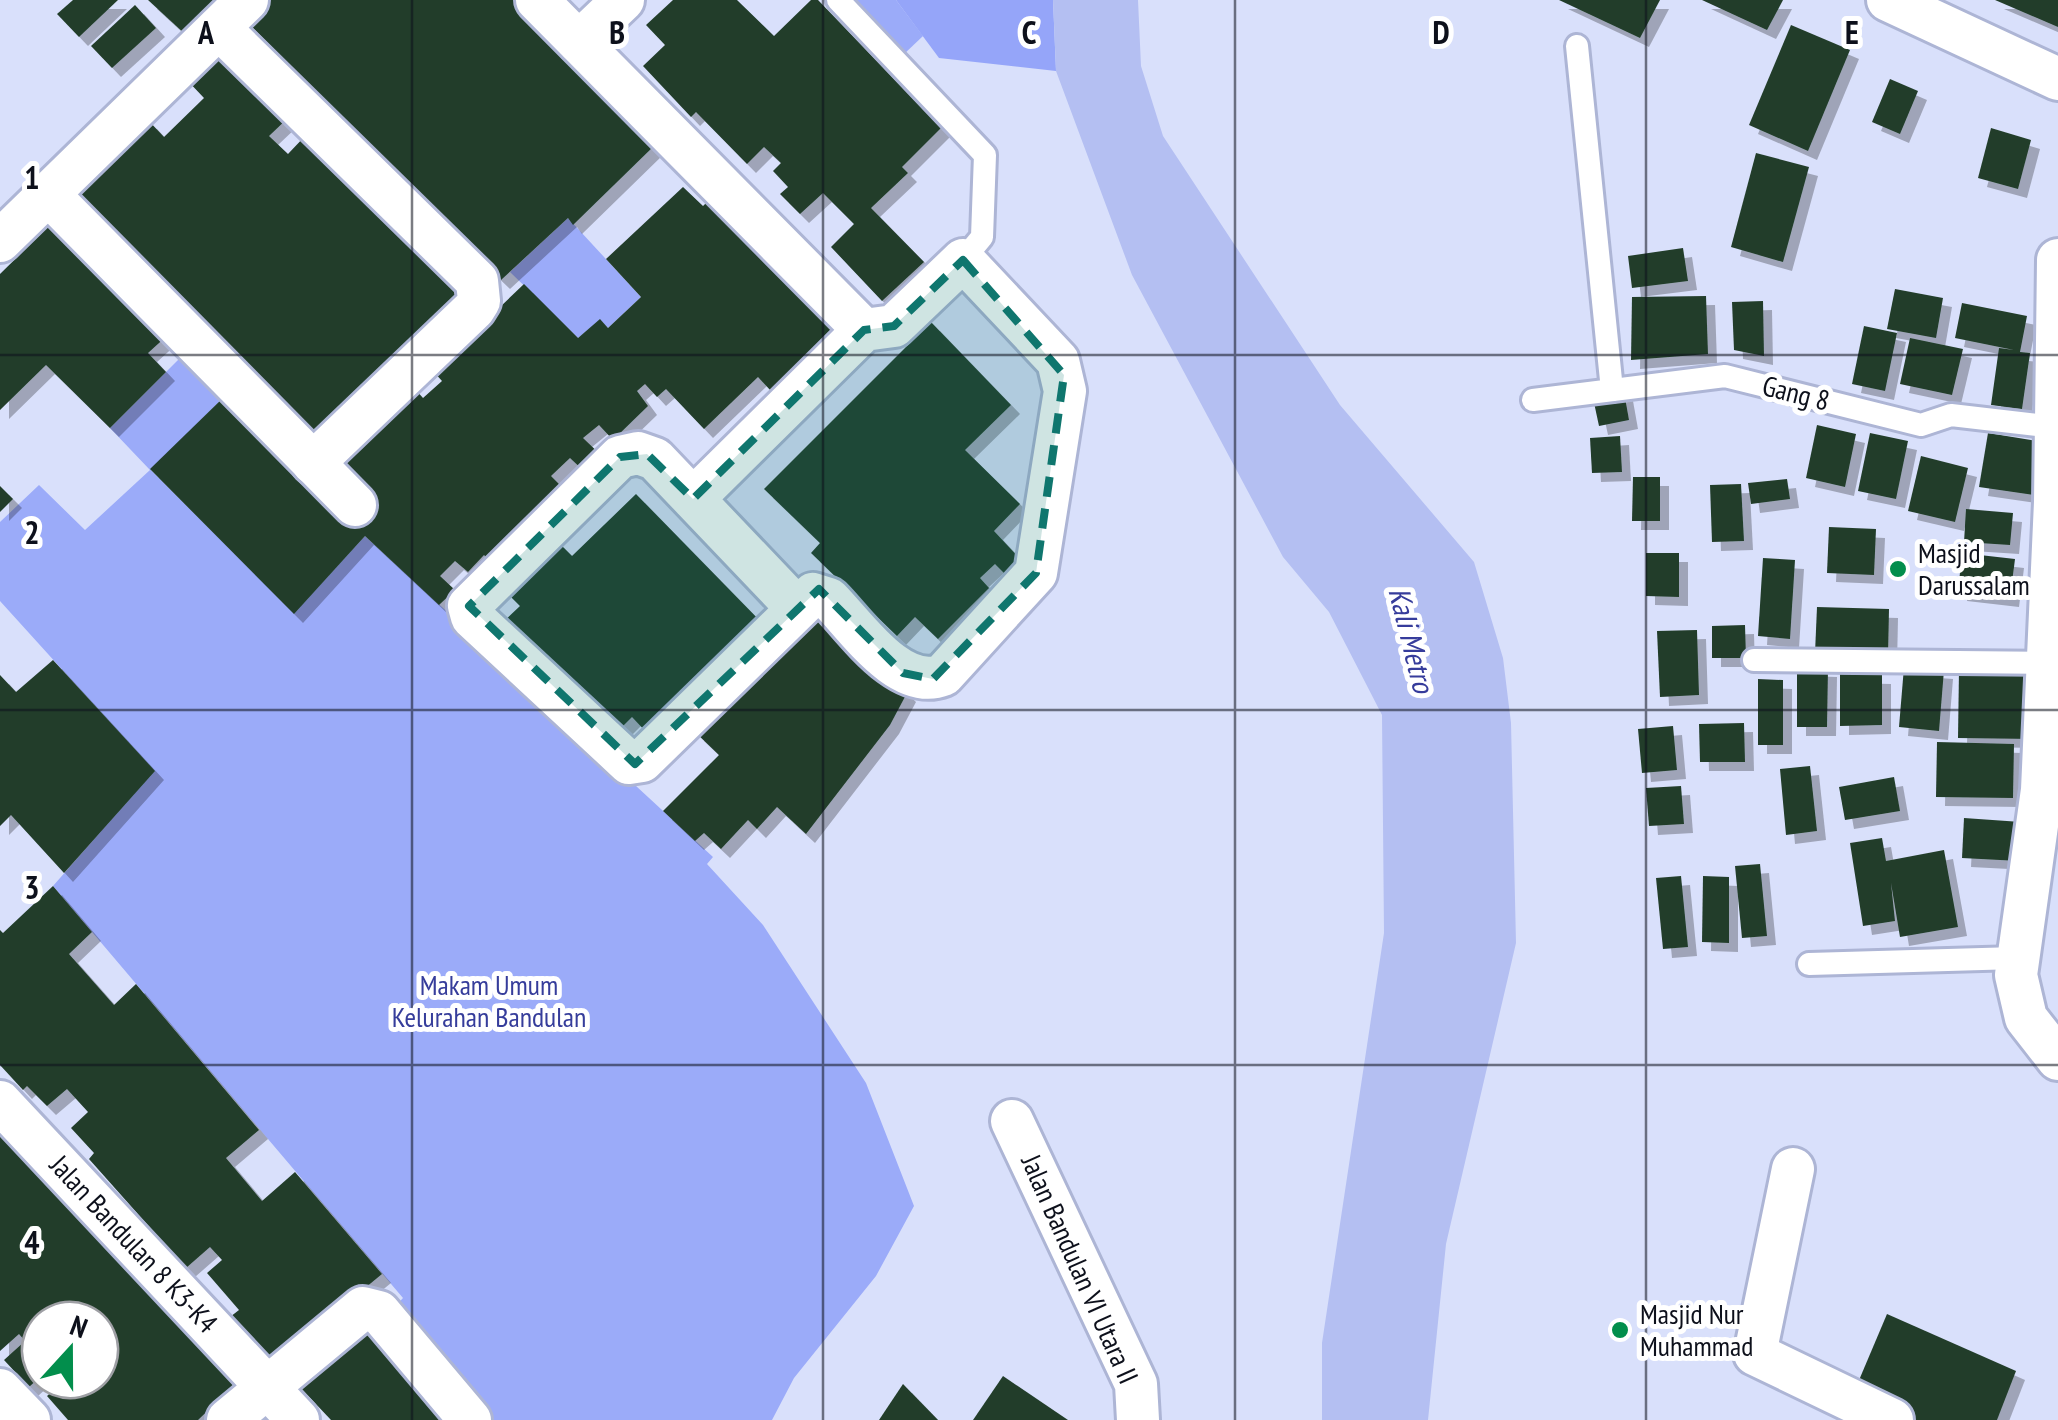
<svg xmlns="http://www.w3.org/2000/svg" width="2058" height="1420" viewBox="0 0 2058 1420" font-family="'PT Sans Narrow',sans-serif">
<defs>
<filter id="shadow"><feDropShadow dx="9" dy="9" stdDeviation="0" flood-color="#0004"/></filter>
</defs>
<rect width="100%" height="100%" fill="#d9e0fb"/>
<g fill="#9babf9">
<path d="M856,0H896L923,36L903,55L861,12Z"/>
<path d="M568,218L641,297L608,328L600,320L578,338L510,272Z"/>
<path d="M185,353L225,396L151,470L294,613L365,536L713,857L707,864L763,925L866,1083L914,1206L876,1276L794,1378L772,1420H481L390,1312L403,1298L53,886L154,771L0,601V522L39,485L85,530L150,470L110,428Z"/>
</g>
<path fill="#95a5f9" d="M896,0H1053L1056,71L939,58Z"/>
<path fill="#b4bff2" d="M1053,0H1138L1141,66L1163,136L1340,405L1474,562L1503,658L1511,723L1516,943L1446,1244L1428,1420H1322V1343L1384,933L1382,715L1329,612L1283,557L1132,275L1056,71Z"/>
<g fill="#233e2b" filter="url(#shadow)">
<path d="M73,0H118L79,37L57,14Z"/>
<path d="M148,0H221L186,35Z"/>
<path d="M268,0H515L655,145L573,225L568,218L501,280L272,60L278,53L247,22Z"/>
<path d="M673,0H737L774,36L811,0H818L941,128L902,167L908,173L871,208L924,262L882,301L831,247L854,224L823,193L800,214L780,194L788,187L773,171L781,163L764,147L747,164L696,112L691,117L643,66L665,45L646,25Z"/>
<path d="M1559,0H1660L1640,38Z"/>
<path d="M1702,0H1783L1767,30Z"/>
<path d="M1995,0H2058V27Z"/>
<path d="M135,5L156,28L112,68L91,46Z"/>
<path d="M1791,25L1850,50L1808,151L1749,125Z"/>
<path d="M219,48L288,118L269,136L288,154L306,135L470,301L317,447L79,205L78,187L148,120L164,137L204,98L186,79Z"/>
<path d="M1890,79L1918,91L1900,134L1872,122Z"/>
<path d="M1991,128L2031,140L2018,189L1978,178Z"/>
<path d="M1756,153L1809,167L1783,262L1731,247Z"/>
<path d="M683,187L703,206L713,196L835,325L771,391L758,377L704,429L666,389L657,397L645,384L637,391L648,406L613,440L599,425L583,438L604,458L587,474L570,458L551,476L565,490L491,562L484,555L468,572L455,561L440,576L455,590L439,605L365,536L294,614L150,469L225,396L338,462L415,389L423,398L442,381L433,371L524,284L578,338L600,319L608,328L641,297L606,259Z"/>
<path d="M57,218L169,334L148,353L166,372L110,428L46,365L0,410V274Z"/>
<path d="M1683,248L1688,281L1632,288L1628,256Z"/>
<path d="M1895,289L1943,298L1936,338L1887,329Z"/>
<path d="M1706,296L1708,354L1631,360L1632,297Z"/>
<path d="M1763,301L1764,356L1734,350L1732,302Z"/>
<path d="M1962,303L2027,316L2020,352L2030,353L2022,409L1991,405L1999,348L2014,350L1955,338Z"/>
<path d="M931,322L1011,405L965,450L1020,504L994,531L1021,560L1005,574L995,564L980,578L989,588L938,639L915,617L897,636L811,553L820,543L764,489Z"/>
<path d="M1864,326L1897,333L1885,391L1852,384Z"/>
<path d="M1910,338L1963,349L1952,395L1900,384Z"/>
<path d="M1624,392L1629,420L1599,426L1593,398Z"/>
<path d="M1817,425L1856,434L1845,487L1806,478Z"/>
<path d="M1870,433L1908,441L1896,499L1858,491Z"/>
<path d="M1988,433L2043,442L2034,495L1979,487Z"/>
<path d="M1620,436L1622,472L1592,473L1590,438Z"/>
<path d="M1921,456L1968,468L1955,522L1908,511Z"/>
<path d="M1633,477H1660V521H1632Z"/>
<path d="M1787,479L1790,499L1751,504L1748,483Z"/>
<path d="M1741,484L1744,541L1712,542L1710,485Z"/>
<path d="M0,486L13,499L0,512Z"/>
<path d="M636,494L763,624L648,734L632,717L614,735L502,623L520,606L503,589L555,539L572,556Z"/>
<path d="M1966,509L2013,513L2010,545L1964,542Z"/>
<path d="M1829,527L1876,529L1874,575L1827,573Z"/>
<path d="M1646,553H1679V597L1646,596Z"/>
<path d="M1962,553L2015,559L2010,598L1958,592Z"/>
<path d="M1763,558L1795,560L1790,639L1758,636Z"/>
<path d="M1817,607L1889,609L1888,656L1815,653Z"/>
<path d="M824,611L907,693L890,725L806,834L777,807L757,829L748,820L721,849L704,833L695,841L663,811L719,755L695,732Z"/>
<path d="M1745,625L1746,658H1712V626Z"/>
<path d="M1697,630L1699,695L1660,697L1657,631Z"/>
<path d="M53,660L155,771L64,873L11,815L0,826V675L16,692Z"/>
<path d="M1797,667L1828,668L1827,727H1797Z"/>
<path d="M1904,667L1944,670L1939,731L1899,727Z"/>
<path d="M1959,670L2035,671L2034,739L1958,738Z"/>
<path d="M1840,674L1882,675V725L1840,726Z"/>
<path d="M1758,679L1783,680V745H1758Z"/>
<path d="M1744,723L1745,762H1700L1699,724Z"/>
<path d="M1673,726L1677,770L1642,773L1638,729Z"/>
<path d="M1937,742L2014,744L2013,798L1936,797Z"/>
<path d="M1810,766L1817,831L1786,835L1780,769Z"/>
<path d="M1894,777L1900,811L1845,820L1839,787Z"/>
<path d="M1681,786L1684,824L1649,826L1646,788Z"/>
<path d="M1964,818L2021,822L2019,861L1962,858Z"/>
<path d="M1882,838L1886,861L1944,850L1958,927L1900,937L1891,883L1895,921L1863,926L1850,843Z"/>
<path d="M1760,864L1767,936L1742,938L1735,866Z"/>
<path d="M1681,876L1688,947L1663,949L1656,878Z"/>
<path d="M1703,876L1729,877V943L1702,942Z"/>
<path d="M53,886L92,932L69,954L114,1005L136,984L259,1130L226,1158L262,1201L295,1172L382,1274L273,1364L230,1317L239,1310L207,1273L222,1260L210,1247L186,1268L89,1159L94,1153L71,1128L88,1112L67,1089L47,1106L27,1086L23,1090L0,1065V930L3,933Z"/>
<path d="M0,1121L242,1378L198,1420H68L47,1396L57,1387L50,1380H100V1320H40V1377L29,1387L4,1360L25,1341L19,1334L0,1351Z"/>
<path d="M1887,1314L2016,1371L1997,1420H1910L1854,1392Z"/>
<path d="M375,1317L464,1420H331L297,1384Z"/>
<path d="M1003,1376L1068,1420H973Z"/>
<path d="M903,1384L938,1420H879Z"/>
</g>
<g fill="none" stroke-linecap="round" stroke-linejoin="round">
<defs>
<g id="lane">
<path d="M838,0L985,155L982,237L963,260"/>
<path d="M1577,46L1612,390"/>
<path d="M1533,400L1725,376L1921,425L1951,415L2055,427"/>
<path d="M1754,660L2047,663"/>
<path d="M1809,964L2017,958"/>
</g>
<g id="street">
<path d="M537,0L864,330"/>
<path d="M1888,0L2058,79"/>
<path d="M219,28L477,281L479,301L474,309L313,463"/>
<path d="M579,42L623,0"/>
<path d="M48,194L355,505"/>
<path d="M0,241L247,0"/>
<path d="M2058,260L2055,502L2042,790L2016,975L2026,1018L2058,1059"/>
<path d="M693,499L864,330L894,326L963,260L1058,361L1065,391L1036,573L943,675C899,692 856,626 829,599L813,594L642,761L629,763L472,617L469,606L620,457L638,453L655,459L797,608"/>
<path d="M0,1102L298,1420"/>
<path d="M1012,1121L1136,1384L1138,1420"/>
<path d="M1793,1169L1755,1354L1892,1420"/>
<path d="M0,1390L29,1420"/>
<path d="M228,1420L363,1308L379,1312L470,1420"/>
</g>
</defs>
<use href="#lane" stroke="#adb5d5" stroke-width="28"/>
<use href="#street" stroke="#adb5d5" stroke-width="48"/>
<use href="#lane" stroke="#fff" stroke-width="22"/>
<use href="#street" stroke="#fff" stroke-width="42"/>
</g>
<path fill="#0f766e" fill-opacity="0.2" stroke="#0f766e" stroke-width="8" stroke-dasharray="20 12" stroke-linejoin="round" d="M963,260L1064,375L1036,573L933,679L903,673L819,589L635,764L469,606L620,457L647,454L693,499L864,330L894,326Z"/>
<path fill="none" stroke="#0d101b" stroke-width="2.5" stroke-opacity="0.55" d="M412,0V1420M823,0V1420M1235,0V1420M1646,0V1420M0,355H2058M0,710H2058M0,1065H2058"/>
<g fill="#028e4c" stroke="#fff" stroke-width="4">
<circle cx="1898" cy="569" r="10"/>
<circle cx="1620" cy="1330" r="10"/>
</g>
<g text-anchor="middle" stroke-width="10" stroke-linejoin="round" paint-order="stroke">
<g font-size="28" fill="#0d101b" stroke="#fff">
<text transform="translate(1796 393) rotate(14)" y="10">Gang 8</text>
<text transform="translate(134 1244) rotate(47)" y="10">Jalan Bandulan 8 K3-K4</text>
<text transform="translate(1080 1269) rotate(66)" y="10">Jalan Bandulan VI Utara II</text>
</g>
<g font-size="28" fill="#0d101b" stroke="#fff" text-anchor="start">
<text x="1918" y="563">Masjid<tspan x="1918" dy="32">Darussalam</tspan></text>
<text x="1640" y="1324">Masjid Nur<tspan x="1640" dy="32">Muhammad</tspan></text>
</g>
<g font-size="28" fill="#363d9b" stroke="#fff">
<text x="489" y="995">Makam Umum<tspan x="489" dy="32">Kelurahan Bandulan</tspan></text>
</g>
<g font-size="30" font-style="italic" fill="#363c9b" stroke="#fff">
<text transform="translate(1411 640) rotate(76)" y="10">Kali Metro</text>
</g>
</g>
<g font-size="32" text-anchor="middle" font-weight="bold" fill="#0d101b" stroke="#fff" stroke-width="10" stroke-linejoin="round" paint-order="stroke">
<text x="206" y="44">A</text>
<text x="617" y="44">B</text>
<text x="1029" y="44">C</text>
<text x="1441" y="44">D</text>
<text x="1852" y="44">E</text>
<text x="32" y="189">1</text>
<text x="32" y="544">2</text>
<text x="32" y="899">3</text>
<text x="32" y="1254">4</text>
</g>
<g transform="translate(70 1350) rotate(21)"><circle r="48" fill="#ffffff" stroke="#9e9fa4" stroke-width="2.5"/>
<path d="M0-8L18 38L0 25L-18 38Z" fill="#028e4c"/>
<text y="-15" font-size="28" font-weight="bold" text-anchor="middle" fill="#0d101b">N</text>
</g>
</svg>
